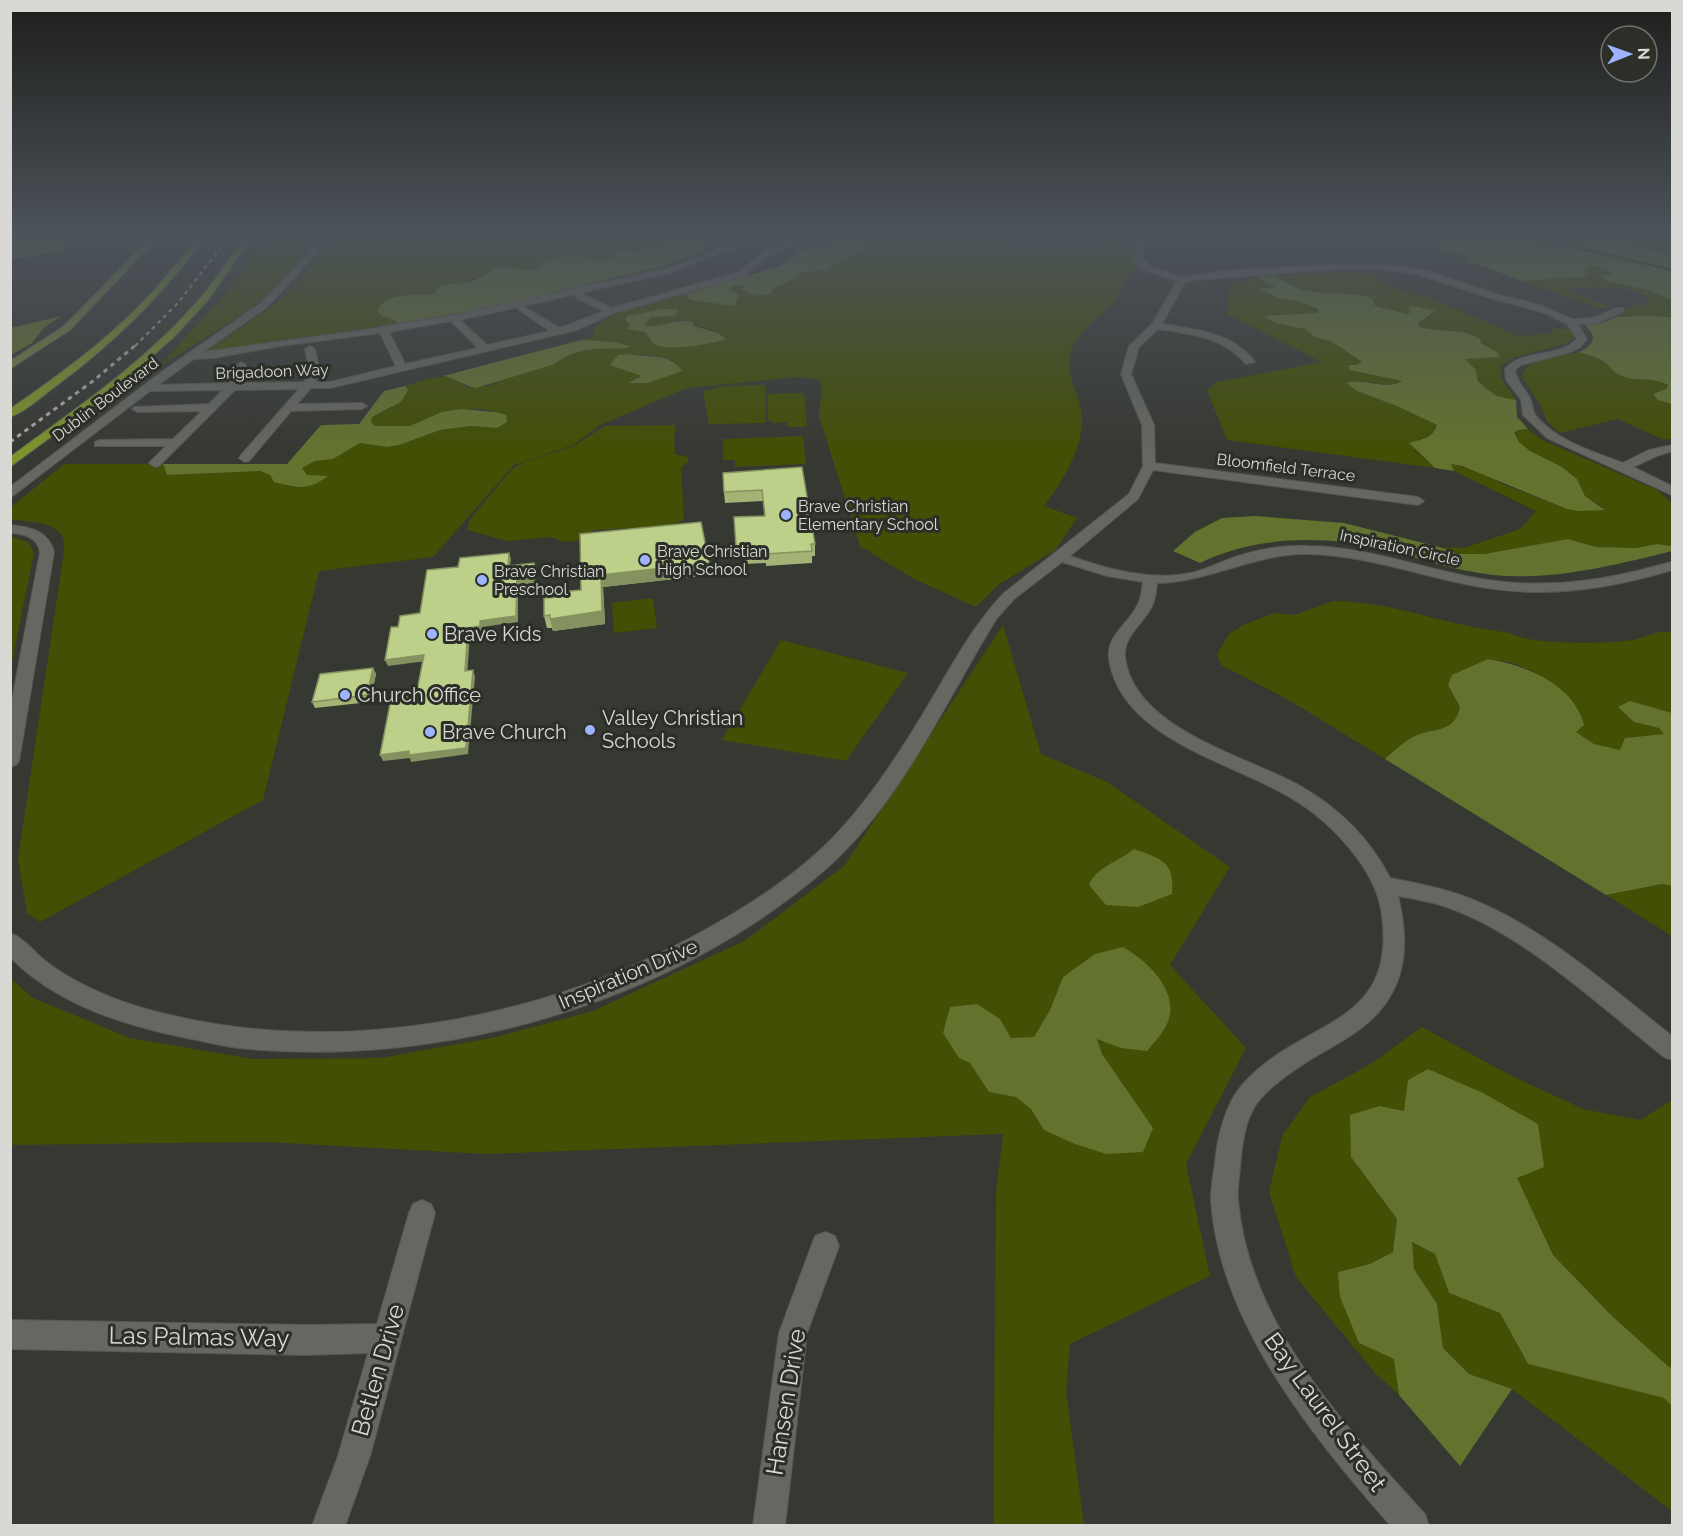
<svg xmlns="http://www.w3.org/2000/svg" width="1683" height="1536" viewBox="0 0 1683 1536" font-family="Raleway,sans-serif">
<rect width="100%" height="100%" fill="#363832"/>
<g fill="#424f04" fill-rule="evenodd">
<path d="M263,237H320L277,285L249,310L160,366L233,285Z"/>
<path d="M337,237H693L688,250H626L615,253L618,255C604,265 586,256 571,256C561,256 551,259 542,261L537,270H518L513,267L486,272L396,320L397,324L205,352L275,304L291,290Z"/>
<path d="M858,237H1009L1011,245L1022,247L1027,244L1075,250L1121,239L1129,241L1128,245L1134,248L1131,258L1139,269C1124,272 1123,289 1115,300C1102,318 1077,329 1071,352C1065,370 1075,388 1080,405C1090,437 1063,482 1044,506L1077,518L1055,550L998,585L976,607L914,579L860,546L819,416L822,385L817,379L797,377L687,388L600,425L573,445L514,465L433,557L319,571L263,800L40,922L27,913L18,858L64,552C64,548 64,542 63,538C57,521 25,521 11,520L10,508L64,464H163L167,475L260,471L270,475L274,482L294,487L307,475L302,468L315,461L333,459L360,443L387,447L399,445L440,430L471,426L498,428L506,415C462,399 447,420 409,426C398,428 386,427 375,426L371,422L372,417L391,408L408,390L405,386C428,380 447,368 466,387L489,386L528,370L555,364L564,356L592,347L612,348L623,343L581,340L593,337L594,328L617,313L686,294L690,300L734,306L737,298L729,290L731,286H747L746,290L756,296L771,294L773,288L792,280L803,272L819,271L830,267L876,243L872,239ZM663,309L673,316L652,317L644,324L645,326L652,327L682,319C695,327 716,329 726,339C713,344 666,351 654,344C651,342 648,335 645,332L628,329L630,323L652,312ZM628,354L653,355L673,360L636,384L633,380L643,376L611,365Z"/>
<path d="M1627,237H1672V247L1664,248L1672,253V258L1636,245Z"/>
<path d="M1595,266L1611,272L1612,274L1600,276L1607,281L1648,290L1672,300V317H1616L1626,312L1624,308L1651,302C1632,280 1590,290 1565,289L1610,307L1601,309L1522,281L1581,277L1585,267Z"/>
<path d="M1357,271L1372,274L1393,288L1437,300L1518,336L1549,334L1555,328L1572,330L1573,337L1568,343L1512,358L1501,366V378L1516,400L1497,396L1488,390L1478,380L1476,370L1464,359L1497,352C1485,345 1471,334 1459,331C1445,328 1428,335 1418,323L1434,313L1411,312L1407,314L1375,306L1373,301L1360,295H1337L1297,288L1292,283L1274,276Z"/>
<path d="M1259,277L1277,288L1261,286C1279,300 1299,300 1319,308L1318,313L1264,316L1268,320L1306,329L1310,334L1332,342L1362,363L1350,370L1402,381C1386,391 1364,376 1346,383L1357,391L1397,406L1437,425C1433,436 1428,438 1416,440L1415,451L1435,468L1227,440L1207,390L1214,385L1212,383L1321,362L1227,314V299L1233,283Z"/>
<path d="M1579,352L1597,358L1628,378L1657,379L1669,385L1666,389L1656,392L1658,400L1672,404V438L1664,440L1618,419L1560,433L1548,423L1538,400L1522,378C1524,356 1562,357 1579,352Z"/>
<path d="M765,385L766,423L709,424L703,391L726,386Z"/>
<path d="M804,393L807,427H787V422L774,423L768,419L767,394Z"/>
<path d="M676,425L674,439L675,454L688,457V462L681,467L684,519L671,526L594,530L577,541L564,542L550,537L507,541L467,530L470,519L511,470L524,462L574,446L604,426Z"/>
<path d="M1528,429L1542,440L1657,490L1672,503V546L1657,544L1636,548L1596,547L1568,539L1484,554H1458L1439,547L1464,548L1520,529L1536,511L1454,471L1451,463L1494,478L1500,483L1567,509L1604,508L1585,496L1577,479L1562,467L1530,451L1519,442L1514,433L1518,430Z"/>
<path d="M803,436L806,464L735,467V460H723V439Z"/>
<path d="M11,536L29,543L34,553L11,667Z"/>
<path d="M653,598L657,628L614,633L612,603Z"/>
<path d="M1334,601C1381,602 1414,614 1459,624C1476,628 1493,630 1510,633C1528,645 1609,644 1632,640C1641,639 1650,634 1659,632C1664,631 1667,633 1672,631V713L1630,701L1619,708L1634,722L1659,728L1665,734L1625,738L1620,751L1594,744L1576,732L1560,690L1534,672L1513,663L1488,659L1452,676L1448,685L1460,707C1455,731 1438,728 1420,734C1406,739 1396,749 1385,759L1287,699L1221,665L1217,654L1229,634L1243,625L1274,613L1294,615Z"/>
<path d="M1003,625L1041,754L1107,782L1230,867L1170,965L1246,1048L1186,1164L1210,1276L1070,1344L1066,1391L1084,1525H993L996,1191L1003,1134L486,1154L265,1142L11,1145L10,978L33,998L130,1038L253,1059L381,1058L496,1037L593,1011L746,940L844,866ZM1134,849L1164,862L1107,866L1120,861ZM1095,954L1121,1048L1097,1038L1102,1054L1125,1087L1106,1154L1044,1130L1031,1109L1016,1097L989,1092L970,1063L1000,1020L1011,1038L1034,1037L1050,1010L1063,977Z"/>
<path d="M781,640L908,673L846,761L722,740Z"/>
<path d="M1662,884L1672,886V936L1606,895Z"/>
<path d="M1422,1027L1508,1074L1583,1109L1640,1120L1672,1100V1368L1669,1367L1612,1316L1553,1255L1516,1178L1538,1124L1483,1093L1428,1069L1405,1111L1380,1106L1351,1157L1397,1219L1393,1252L1370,1264L1338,1272L1359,1343L1395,1359L1399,1395L1375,1373L1296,1277L1269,1192L1282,1136L1310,1097L1369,1065Z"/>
<path d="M1411,1242L1435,1254L1449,1293L1500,1313L1528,1364L1664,1398L1672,1406V1511L1512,1389L1469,1374L1443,1348L1437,1304L1414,1269Z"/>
</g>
<g fill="#63732e">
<path d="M10,237H117C81,242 47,256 11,259Z"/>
<path d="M685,237H738L660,267L484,309L397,324L396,320L381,316L377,311C387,289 417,298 435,294L439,286C451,282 462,285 472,281C484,276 491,269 503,267C515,266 525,272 537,270L542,261C551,259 561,256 571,256C585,255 604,266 617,256L615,253L623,250L639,252L641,248L663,239L685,240Z"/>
<path d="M837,237H858L879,240L826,270L803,272L792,280L773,288L771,294L756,296L741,289L745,285L732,286L729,290L739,294L734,306L690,300L686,294L781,266L798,253Z"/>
<path d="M1408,237H1627L1637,245L1672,258V300L1648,290L1607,281L1599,276L1611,274V272L1595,266L1585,267L1586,275L1581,277L1522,281L1480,265L1466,263L1469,259L1465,256L1421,243L1424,238Z"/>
<path d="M1274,276C1280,279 1296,287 1300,289C1323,296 1349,291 1372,298L1375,306L1407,314L1411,312L1408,307L1414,306L1435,311L1418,323L1420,327C1440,333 1462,327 1480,339L1481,343L1497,352L1500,357L1465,359L1476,370L1478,381L1488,390L1497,396L1516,400L1517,417L1528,429L1518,430L1514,433L1519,442L1530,451L1562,467L1577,479L1585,496L1605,510L1579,511L1567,509L1462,466L1451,464L1454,471L1435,468L1409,443C1422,438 1432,440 1437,425L1397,406L1357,391L1346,383C1363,377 1387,391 1402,381L1350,370L1348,365H1356L1362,362L1332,342L1315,337L1305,329L1275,323L1263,316L1318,313L1319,309L1298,301L1278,298L1258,288H1276L1259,277Z"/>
<path d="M663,309H676L678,311L673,316L652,317L644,324L645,326C662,328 676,317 692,322L694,326L718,333L726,339C713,344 666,352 654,344C651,342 648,335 645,332L627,329L630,324L625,320L627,316Z"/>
<path d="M61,316L45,327L32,343L11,355V328Z"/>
<path d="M1645,316L1672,317V404L1658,400L1653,394L1666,389L1669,385C1652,377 1644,381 1628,378C1614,375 1611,366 1601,360C1595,356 1586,355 1579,352C1588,348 1592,345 1593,336L1585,324H1599L1616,317Z"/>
<path d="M581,340L613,342L631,346L626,348C600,349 577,346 555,364L476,388C463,386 457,378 443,376Z"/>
<path d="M628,354C647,358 670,352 682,371L648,383H628L642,376L610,365L618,355Z"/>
<path d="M405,386L408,390L401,402L372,417L371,422L375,426H410L442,412L461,409L496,412L506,415L507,422L497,428L471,426L440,430L399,445L387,447L360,443L333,459L315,461L302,468L307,475L328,476C308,491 298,488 274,482L270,475L260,471L167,475L163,464H287L321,425L359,424L384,391Z"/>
<path d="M1255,516L1344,523L1439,547L1458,554H1484L1568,539L1596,547L1636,548L1657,544L1672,546V551C1616,565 1552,581 1493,575C1456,571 1419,558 1382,549C1323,535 1255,536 1200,563L1173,551L1195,532L1222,518Z"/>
<path d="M1488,659C1525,665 1574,684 1584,725L1576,732L1594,744L1620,750L1625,738L1664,734L1659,728L1634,722L1618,707L1630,701L1672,713V886L1662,884L1606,895L1385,759C1396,749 1406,739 1420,734C1438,728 1455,731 1460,707L1448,685L1452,675Z"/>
<path d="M1134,849C1162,859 1175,862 1172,894L1138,907L1106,905L1089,885C1096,867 1120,861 1134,849Z"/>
<path d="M1123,947C1149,962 1184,995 1165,1028C1160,1036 1153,1044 1147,1051L1121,1048L1097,1039L1102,1054L1153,1128L1143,1152L1106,1154L1075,1144L1044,1130L1031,1109L1016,1097L989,1092L970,1063L959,1058L943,1033L950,1007L977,1004L1000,1019L1011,1038L1034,1037L1050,1010L1063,977L1095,954Z"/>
<path d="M1428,1069L1483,1093L1538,1124L1544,1167L1517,1178L1553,1255L1612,1316L1669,1367L1672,1368V1406L1664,1398L1528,1364L1500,1313L1449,1293L1435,1254L1412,1242L1414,1269L1437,1304L1443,1348L1469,1374L1512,1389L1460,1466L1399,1395L1394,1359L1359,1343L1340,1297L1338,1272L1370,1264L1393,1252L1397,1219L1351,1157L1350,1115L1380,1106L1404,1111L1408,1080Z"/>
</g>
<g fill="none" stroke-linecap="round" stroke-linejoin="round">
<path stroke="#222a05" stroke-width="2" d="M1531,237L1672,270"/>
<defs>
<g id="minor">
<path d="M324,237H332L267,307L203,352L364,330L464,313L668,268L750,237H760L673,272L523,306L560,328L604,311L576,298V294H582L612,308L739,272L767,249L798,237H808L766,257L745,276L614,313L577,330L330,388H311L297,404L362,403L367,406L362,409L291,411L249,461L245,462L239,458L241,455L299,389L235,390L159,466L155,467L149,463L166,446H95V442L99,440L173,439L202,411L138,412L132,409L134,407L209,404L223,390L150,391L10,498V487L160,373L261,303ZM518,307L519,310L550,331L487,345L460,320ZM451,321L478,348L405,364L389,332ZM380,333L396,366L330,382H315L320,373L315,349L310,346L305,349L310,373L304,382L242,383L247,377L246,365L241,362L236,365L237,376L229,383L158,385L194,359L214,358L280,346Z"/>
<path d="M1132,237H1140L1147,245L1140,257L1152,267L1182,277L1224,271L1324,265L1399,266L1431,272L1496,294L1540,305L1572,319L1593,318L1617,308H1623V312L1597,323L1578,324L1587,339L1579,348L1571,352L1521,365L1515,370C1517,383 1524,387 1530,398C1533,404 1532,411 1536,416C1558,442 1592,451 1623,463L1649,450L1672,445V451L1657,456L1633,467L1672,486V495L1547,438L1523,415L1521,400L1506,380L1505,369C1524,348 1558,359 1577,339L1567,324L1545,313L1490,298L1417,274L1380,269H1342L1193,280L1185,282L1162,324C1196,329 1233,333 1255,362L1246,364C1224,337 1191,334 1158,329L1139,347L1131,374L1154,425L1155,463L1418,497L1424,501L1418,505L1153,470L1138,499L1070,556C1109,570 1154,582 1195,572C1209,568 1223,561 1238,556C1260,549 1285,545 1309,546C1371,547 1428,571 1488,580C1534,587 1583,583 1628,573C1643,570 1658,565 1672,562V570C1613,588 1549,598 1487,588C1427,579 1370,555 1308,554C1255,553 1210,582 1157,583C1156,593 1155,602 1150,610C1141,625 1123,638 1125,657C1134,730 1248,756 1302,787C1339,808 1371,840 1390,878C1416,883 1442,888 1466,897C1541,925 1610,987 1672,1036V1060L1664,1057C1601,1007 1527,937 1452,909C1434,902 1416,899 1398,896C1411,948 1406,995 1360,1029C1342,1043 1321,1052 1302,1065C1286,1076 1268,1088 1257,1103C1244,1122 1242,1146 1240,1168C1239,1179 1237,1190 1238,1200C1249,1325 1345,1426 1425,1514L1429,1526H1391C1313,1437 1219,1323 1211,1200C1211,1188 1213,1175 1215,1164C1217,1138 1225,1104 1243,1084C1301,1018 1397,1029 1382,915C1379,892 1368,872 1354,854C1337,832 1315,812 1291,798C1232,762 1121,739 1109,659C1106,636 1128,624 1137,606C1141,599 1142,590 1143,582L1107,576L1062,562L1014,599L997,618C945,702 902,801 827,868C672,1003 442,1069 239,1048C221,1046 204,1041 186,1038C123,1025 56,1004 10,957V933C25,938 35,954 48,963C75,983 107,997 139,1007C329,1062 543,1022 712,926C758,900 805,869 841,829C877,789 906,743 933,697C955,660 975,623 1004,593L1129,494L1143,466L1142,425L1121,374L1129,346L1152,324L1177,281L1146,271L1133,260L1139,245Z"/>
<path d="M10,525C30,527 49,531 54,552L19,761L16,765L10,767V710L40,552C37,537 25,534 10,533Z"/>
<path d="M422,1200L431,1204L435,1213L370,1456L345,1526H312L338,1456L368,1353L306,1355L10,1349V1320L306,1325L377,1324L409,1213L413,1204Z"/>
<path d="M825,1232L835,1236L839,1246L807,1333L785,1526H753L779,1333L815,1236Z"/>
</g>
<path id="major" d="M151,237H159L70,330L10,369V361L64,326Z"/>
<g id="highway">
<path d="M198,237H206C160,298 113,344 52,389C40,398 25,412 10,417V409C56,377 102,344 141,304C162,283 180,259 198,237Z"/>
<path d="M244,237H252L210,298L174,337L108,395L10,467V457C75,409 142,364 195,304C214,283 229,259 244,237Z"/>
</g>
</defs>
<use href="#minor" stroke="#555752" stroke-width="2"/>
<use href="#major" stroke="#555752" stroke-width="2"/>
<use href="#highway" stroke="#555752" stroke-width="2"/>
<use href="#minor" fill="#656760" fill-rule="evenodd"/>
<use href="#major" fill="#738140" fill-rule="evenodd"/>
<use href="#highway" fill="#7d932b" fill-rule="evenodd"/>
<path stroke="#aaaba6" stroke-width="2" stroke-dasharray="4 4" stroke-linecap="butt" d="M135,346L178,303L229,237"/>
<path stroke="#aaaba6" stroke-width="3" stroke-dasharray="4.5 4.5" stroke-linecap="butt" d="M10,442L93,381L137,344"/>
</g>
<g fill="#a3b376">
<path d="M802,467L815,544V556H812V563L766,566V563L745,564V557L737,558L734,517L765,516L763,501L725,503L724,492Z"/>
<path d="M709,563L710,575L603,587L605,624L553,631L552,628H547L544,616L560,597L581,590Z"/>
<path d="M373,668L376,674L370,702L315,708L312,702Z"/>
</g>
<g fill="#849260">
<path d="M509,553L511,559L509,572L508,566Z"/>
<path d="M534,563L536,569L535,584L518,586V622L482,627V632L470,634L467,678L465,671L468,628L480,621L517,580Z"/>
<path d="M709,563L710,575L603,587L605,624L553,631L550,619L601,575Z"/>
<path d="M424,655L426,661L388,666L385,660Z"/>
<path d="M373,668L376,674L370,702L367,695Z"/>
<path d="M473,670L475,677L468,754L411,762L410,758L383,761L380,755L409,751Z"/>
</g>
<g fill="#bdd089" stroke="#849260" stroke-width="1.5">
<path d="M802,467L815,544H811L812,551L765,554V551L744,552V545L736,546L734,517L765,516L762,490L724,492L723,473Z"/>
<path d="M701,522L709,563L601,575L602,611L550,619V615L544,616V598L560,597V592L581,590L580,534Z"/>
<path d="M509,553L508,566L534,563V578L517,580L516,616L480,621V626L468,628L465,671L473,670L466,748L409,755V751L380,755L391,699L416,696L424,655L385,660L391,627H398L400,616L420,613L427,570L458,567L460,558Z"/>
<path d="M373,668L367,695L312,702L320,674Z"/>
</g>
<linearGradient id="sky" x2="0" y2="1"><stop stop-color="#1e1f1c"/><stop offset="0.52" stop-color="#4c535a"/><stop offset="1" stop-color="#4c535a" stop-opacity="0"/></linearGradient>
<rect width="1683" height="452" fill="url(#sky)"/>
<g fill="#9db4fd" stroke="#2c2e28" stroke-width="2">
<circle cx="786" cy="515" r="6"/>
<circle cx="645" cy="560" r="6"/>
<circle cx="482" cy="580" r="6"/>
<circle cx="432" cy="634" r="6"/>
<circle cx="345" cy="695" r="6"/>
<circle cx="590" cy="730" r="6"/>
<circle cx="430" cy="732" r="6"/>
</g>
<g text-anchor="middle" stroke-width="6" stroke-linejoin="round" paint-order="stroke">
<g font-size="16" fill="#d8d9d5" stroke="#2c2e28">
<text transform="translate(272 371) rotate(-2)" y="6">Brigadoon Way</text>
<text transform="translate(105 399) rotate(-37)" y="6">Dublin Boulevard</text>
<text transform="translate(1286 467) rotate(7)" y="6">Bloomfield Terrace</text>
<text transform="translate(1400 547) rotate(12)" y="6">Inspiration Circle</text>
</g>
<g font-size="16" fill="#d8d9d5" stroke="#2c2e28" text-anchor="start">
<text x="798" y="512">Brave Christian<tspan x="798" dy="18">Elementary School</tspan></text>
<text x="657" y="557">Brave Christian<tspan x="657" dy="18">High School</tspan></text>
<text x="494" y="577">Brave Christian<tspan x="494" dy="18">Preschool</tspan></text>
</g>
<g font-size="20" fill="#d8d9d5" stroke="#2c2e28" text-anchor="start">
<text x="444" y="641">Brave Kids</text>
<text x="357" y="702">Church Office</text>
<text x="602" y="725">Valley Christian<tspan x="602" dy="23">Schools</tspan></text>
<text x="442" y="739">Brave Church</text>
</g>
<g font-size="20" fill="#d8d9d5" stroke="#2c2e28">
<text transform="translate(628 974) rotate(-23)" y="7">Inspiration Drive</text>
</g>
<g font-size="24" fill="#d8d9d5" stroke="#2c2e28">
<text transform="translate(199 1337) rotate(1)" y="8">Las Palmas Way</text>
<text transform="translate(378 1370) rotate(-74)" y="8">Betlen Drive</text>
<text transform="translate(786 1402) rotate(-81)" y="8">Hansen Drive</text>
<text transform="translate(1325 1412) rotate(54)" y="8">Bay Laurel Street</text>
</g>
</g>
<rect width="1683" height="1536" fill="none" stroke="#d8d9d5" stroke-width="24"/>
<g transform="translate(1629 54) rotate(89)"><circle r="28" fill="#2c2e28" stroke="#71726d" stroke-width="1.5"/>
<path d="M0-4.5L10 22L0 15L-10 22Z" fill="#9db4fd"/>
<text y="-9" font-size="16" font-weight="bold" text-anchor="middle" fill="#d8d9d5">N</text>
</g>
</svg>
